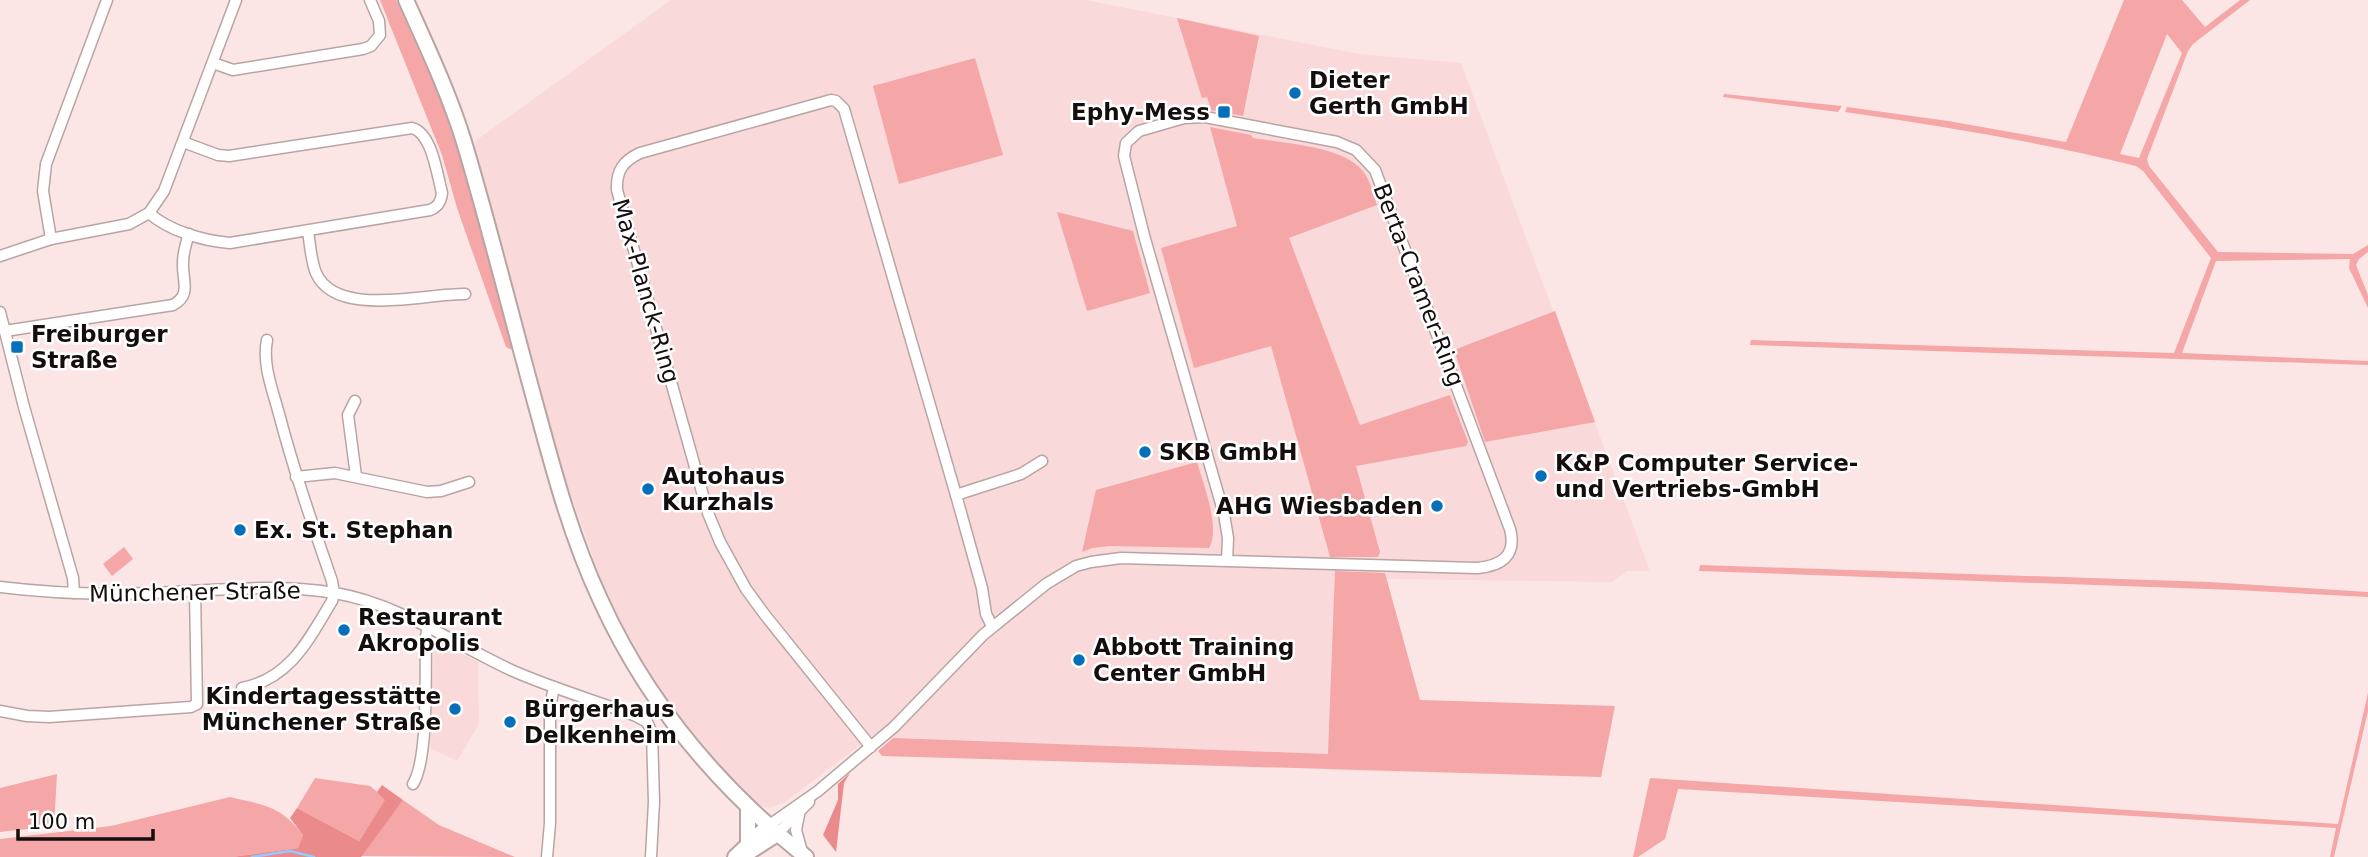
<svg xmlns="http://www.w3.org/2000/svg" width="2368" height="857" viewBox="0 0 2368 857" font-family="'DejaVu Sans',sans-serif">
<rect width="100%" height="100%" fill="#fce6e5"/>
<g fill="#f9d9d9">
<path d="M671,0H1086L1359,54L1461,63L1650,571H1627L1612,582L1386,579L1420,700L1615,706L1601,777L1328,770V754L893,738L876,733L785,802L770,808L762,806L749,797L712,758L657,686L635,651L602,582L563,473L474,146L478,139Z"/>
<path d="M442,643L478,662L479,724L457,761L430,748L434,646Z"/>
</g>
<g fill="#f5a6a6" fill-rule="evenodd">
<path d="M380,0H396C422,55 448,110 466,169C485,229 495,291 514,351L506,347L457,208L442,155Z"/>
<path d="M2124,0H2182L2205,27L2240,0H2250L2193,44L2188,51L2147,159L2149,166L2218,252L2353,254L2368,245V252L2359,259L2356,265L2368,295V308L2349,268L2350,259L2216,261L2182,353L2368,361V365L1750,345L1751,340L2174,353L2211,258L2143,171L2136,166C2040,142 1943,126 1845,112L1847,107L1948,121L2066,142ZM2167,34L2182,53L2139,158L2120,154Z"/>
<path d="M1177,18L1259,36L1243,116L1211,110L1207,97L1202,98Z"/>
<path d="M975,58L1003,155L899,184L873,86Z"/>
<path d="M1724,94L1842,106L1838,112L1723,97Z"/>
<path d="M1210,127L1251,135L1253,138C1283,143 1342,146 1362,170C1370,179 1373,194 1377,205L1289,238L1360,425L1450,395L1468,442L1466,446L1356,466L1380,552L1378,557H1330L1271,346L1194,368L1161,248L1237,226Z"/>
<path d="M1057,212L1133,231L1150,293L1087,311Z"/>
<path d="M1555,311L1595,422L1485,442L1454,350Z"/>
<path d="M1197,462C1203,483 1221,529 1209,548L1109,546L1092,548L1082,552L1096,490Z"/>
<path d="M124,547L133,559L112,576L103,564Z"/>
<path d="M1700,565L2209,582L2368,592V597L2235,590L1699,571Z"/>
<path d="M1335,571L1385,573L1420,700L1615,706L1601,777L882,756L878,751L893,738L1328,754Z"/>
<path d="M2368,693V711L2334,857H2330L2336,828L1678,789L1665,839L1638,857H1633L1650,778L2338,824Z"/>
<path d="M57,774L54,826L0,832V788Z"/>
<path d="M315,778L370,786L386,799L359,841L297,808Z"/>
<path d="M230,797C264,805 281,806 303,835L298,848L232,857H0V839L111,826Z"/>
<path d="M403,800L439,825L515,857L360,856Z"/>
</g>
<g fill="#ea8a8b">
<path d="M850,773L844,783L836,852L823,835L838,800V784Z"/>
<path d="M382,785L403,800L361,857H232L298,848L303,835L290,818L297,808L359,841L385,800L377,792Z"/>
</g>
<g fill="none" stroke-linecap="round" stroke-linejoin="round">
<path stroke="#94caff" stroke-width="2.5" d="M252,857L290,851L314,857"/>
<defs>
<g id="street">
<path d="M213,63L233,70L363,49L371,46L380,35L379,21L370,0"/>
<path d="M149,213C169,231 204,241 230,243L430,210C438,207 441,202 442,193C437,174 432,133 412,128L229,156L218,155L183,142"/>
<path d="M308,231C310,244 311,261 316,273C336,319 427,293 465,294"/>
<path d="M51,239L43,191L46,164L107,0"/>
<path d="M0,256L51,239L129,224L149,213L164,191L236,0"/>
<path d="M0,312L24,407L73,578L74,593"/>
<path d="M5,331L173,305C192,295 182,280 183,263C183,253 186,243 189,234"/>
<path d="M355,401L348,415L356,476"/>
<path d="M296,477L335,473L427,492L441,491L469,482"/>
<path d="M956,495L1021,474L1042,461"/>
<path d="M0,587C49,593 99,595 149,593C211,591 273,583 335,593C399,604 453,643 511,670C551,688 594,700 636,716L647,722L652,733L654,802L651,857"/>
<path d="M242,688C290,679 309,639 332,601L334,593L332,581C313,526 294,471 279,414C273,391 262,365 267,340"/>
<path d="M0,711L27,716L49,717L191,707L197,704L195,591"/>
<path d="M871,747L765,615L746,589L720,542L708,513L617,190C616,171 623,161 640,153L831,100L836,101L844,109L956,495L982,588L986,614L992,626"/>
<path d="M413,784C429,758 425,670 426,636L428,627"/>
<path d="M799,815L796,830L802,852"/>
<path d="M768,826L818,791L894,727L983,635L1046,584L1076,566L1091,562L1121,558L1477,568C1501,566 1517,556 1510,529L1375,170L1356,150L1337,142L1205,117L1184,118L1139,131L1126,143L1124,156L1145,239L1224,514L1228,538L1227,561"/>
<path d="M777,834L809,802"/>
<path d="M547,857L550,823V707L554,687"/>
</g>
<g id="secondary">
<path d="M406,0C427,47 449,93 464,142C491,232 513,323 538,413C555,476 572,539 600,599C646,701 718,787 806,857"/>
<path d="M748,807V844"/>
<path d="M743,856L777,834"/>
<path d="M735,857L768,826"/>
</g>
</defs>
<use href="#street" stroke="#b9a4a4" stroke-width="13"/>
<use href="#secondary" stroke="#b9a4a4" stroke-width="18"/>
<use href="#street" stroke="#fff" stroke-width="10"/>
<use href="#secondary" stroke="#fff" stroke-width="14"/>
</g>
<g fill="#066fba" stroke="#fff" stroke-width="2.5">
<circle cx="1295" cy="93" r="7"/>
<rect x="1217" y="105" width="14" height="14" rx="3.5"/>
<rect x="10" y="340" width="14" height="14" rx="3.5"/>
<circle cx="1145" cy="452" r="7"/>
<circle cx="1541" cy="476" r="7"/>
<circle cx="648" cy="489" r="7"/>
<circle cx="1437" cy="506" r="7"/>
<circle cx="240" cy="530" r="7"/>
<circle cx="344" cy="630" r="7"/>
<circle cx="1079" cy="660" r="7"/>
<circle cx="455" cy="709" r="7"/>
<circle cx="510" cy="722" r="7"/>
</g>
<g text-anchor="middle" stroke-width="5" stroke-linejoin="round" paint-order="stroke">
<g font-size="23" font-weight="bold" fill="#150e0e" stroke="#fff" text-anchor="start">
<text x="1309" y="88">Dieter<tspan x="1309" dy="26">Gerth GmbH</tspan></text>
<text x="1210" y="120" text-anchor="end">Ephy-Mess</text>
<text x="31" y="342">Freiburger<tspan x="31" dy="26">Straße</tspan></text>
<text x="1159" y="460">SKB GmbH</text>
<text x="1555" y="471">K&amp;P Computer Service-<tspan x="1555" dy="26">und Vertriebs-GmbH</tspan></text>
<text x="662" y="484">Autohaus<tspan x="662" dy="26">Kurzhals</tspan></text>
<text x="1423" y="514" text-anchor="end">AHG Wiesbaden</text>
<text x="254" y="538">Ex. St. Stephan</text>
<text x="358" y="625">Restaurant<tspan x="358" dy="26">Akropolis</tspan></text>
<text x="1093" y="655">Abbott Training<tspan x="1093" dy="26">Center GmbH</tspan></text>
<text x="441" y="704" text-anchor="end">Kindertagesstätte<tspan x="441" dy="26">Münchener Straße</tspan></text>
<text x="524" y="717">Bürgerhaus<tspan x="524" dy="26">Delkenheim</tspan></text>
</g>
<g font-size="23" fill="#150e0e" stroke="#fff">
<text transform="translate(1419 285) rotate(69)" y="8">Berta-Cramer-Ring</text>
<text transform="translate(646 291) rotate(74)" y="8">Max-Planck-Ring</text>
<text transform="translate(195 592) rotate(-1)" y="8">Münchener Straße</text>
</g>
</g>
<path d="M18 829v10h135v-10" fill="none" stroke="#150e0e" stroke-width="3.5"/>
<text x="28" y="829" font-size="21" fill="#150e0e" stroke="#ffffff" stroke-width="5" paint-order="stroke">100 m</text>
</svg>
